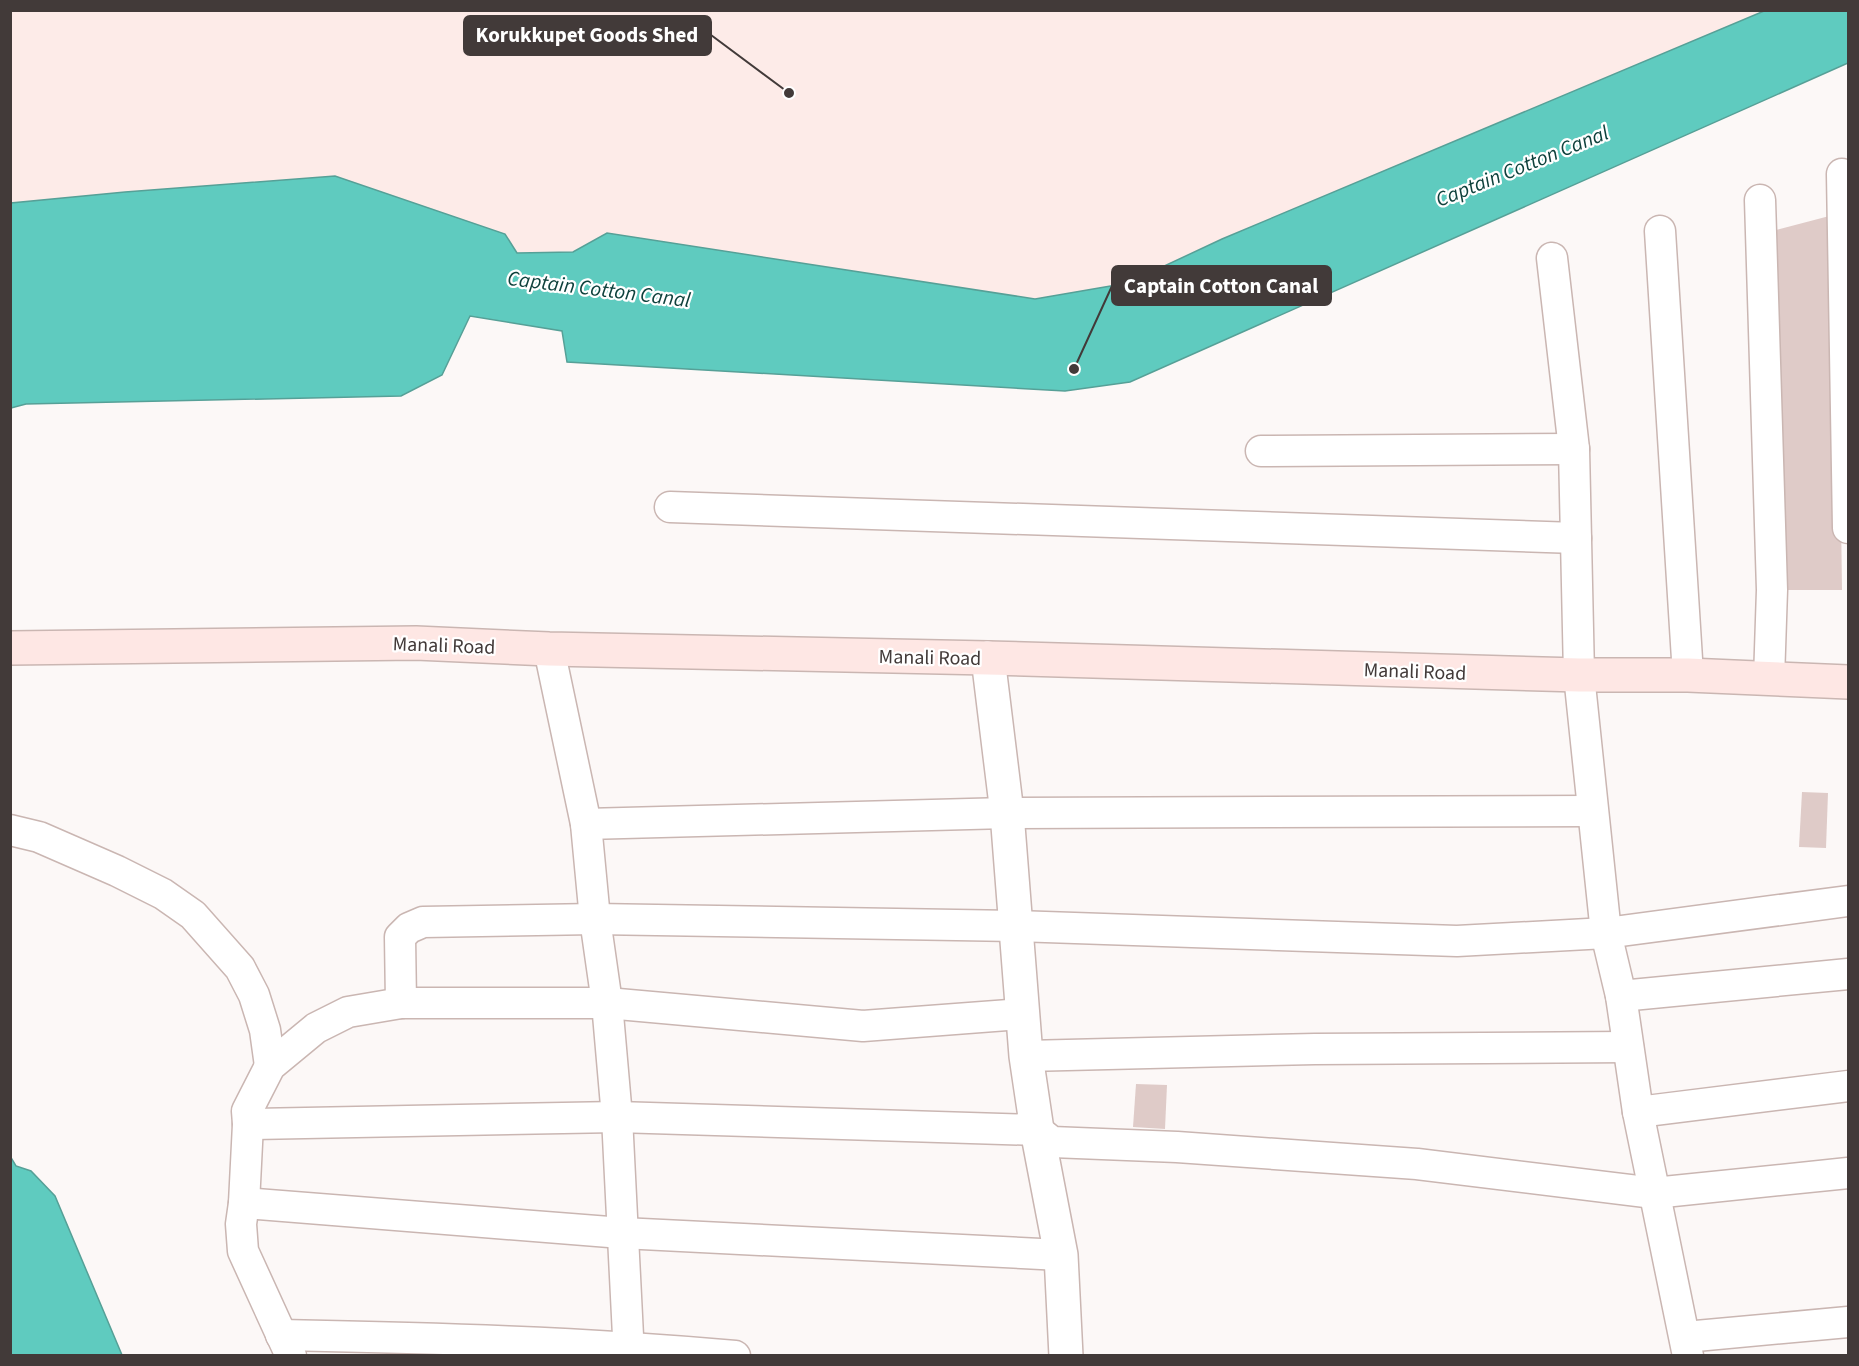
<svg xmlns="http://www.w3.org/2000/svg" width="1859" height="1366" viewBox="0 0 1859 1366" font-family="'Source Sans 3',sans-serif">
<rect width="100%" height="100%" fill="#fcf8f7"/>
<path fill="#fdebe8" d="M11,11H1764L1222,239L1128,283L1035,299L607,233L574,252L517,253L125,192L11,203Z"/>
<g fill="#5fcbbf" stroke="#56a097" stroke-width="1.5">
<path d="M1764,11H1848V63L1130,382L1065,391L567,362L562,331L470,316L442,375L401,396L26,404L11,408V203L125,192L335,176L505,234L517,253L573,252L607,233L1035,299L1128,283L1222,239Z"/>
<path d="M10,1156L16,1166L31,1171L55,1196L122,1355H11Z"/>
</g>
<g fill="#dfcbc8">
<path d="M1837,214L1842,590H1772V231Z"/>
<path d="M1802,792L1828,793L1826,848L1799,847Z"/>
<path d="M1136,1084L1167,1085L1165,1129L1133,1127Z"/>
</g>
<g fill="none" stroke-linecap="round" stroke-linejoin="round">
<defs>
<g id="minor">
<path d="M1842,174L1848,528"/>
<path d="M1760,200L1772,590L1769,679"/>
<path d="M1660,231L1688,675"/>
<path d="M1552,258L1574,449L1579,675L1606,933L1621,996L1638,1112L1688,1356"/>
<path d="M1261,451L1574,449"/>
<path d="M670,507L1576,538"/>
<path d="M549,649L586,824L595,919L607,1003L617,1117L629,1356"/>
<path d="M586,824L1007,813L1592,811"/>
<path d="M10,830L39,837L117,871L163,894L193,915L240,968L254,995L265,1030L270,1066"/>
<path d="M1621,996L1848,974"/>
<path d="M401,1003L400,937L409,928L423,922L595,919L1016,926L1457,941L1606,933L1848,901"/>
<path d="M1026,1056L1315,1049L1628,1047"/>
<path d="M1638,1112L1848,1086"/>
<path d="M248,1124L617,1117L1037,1130L1052,1142L1177,1147L1417,1164L1654,1193L1848,1173"/>
<path d="M244,1203L248,1124L247,1111L270,1066L316,1028L348,1012L401,1003H607L863,1026L1022,1014"/>
<path d="M281,1335C433,1338 584,1342 735,1356"/>
<path d="M1685,1337L1848,1322"/>
<path d="M291,1356L243,1251L241,1224L244,1203L622,1233L1061,1255"/>
</g>
<path id="tertiary" d="M988,658L1007,813L1026,1056L1037,1130L1061,1255L1066,1356"/>
<path id="secondary" d="M10,648L416,643L549,649L988,658L1579,675H1688L1848,682"/>
</defs>
<use href="#minor" stroke="#cab6b2" stroke-width="33"/>
<use href="#tertiary" stroke="#cab6b2" stroke-width="36"/>
<use href="#secondary" stroke="#cab6b2" stroke-width="36"/>
<use href="#minor" stroke="#fff" stroke-width="30"/>
<use href="#tertiary" stroke="#fff" stroke-width="33"/>
<use href="#secondary" stroke="#fee7e4" stroke-width="33"/>
</g>
<g text-anchor="middle" stroke-width="4.5" stroke-linejoin="round" paint-order="stroke">
<g font-size="20" fill="#423a39" stroke="#fff">
<text transform="translate(444 645) rotate(2)" y="7">Manali Road</text>
<text transform="translate(930 657) rotate(1)" y="7">Manali Road</text>
<text transform="translate(1415 671) rotate(2)" y="7">Manali Road</text>
</g>
<g font-size="21" font-style="italic" fill="#0e413c" stroke="#fff">
<text transform="translate(1522 166) rotate(-22)" y="7">Captain Cotton Canal</text>
<text transform="translate(599 289) rotate(7)" y="7">Captain Cotton Canal</text>
</g>
</g>
<path fill="none" stroke="#423a39" stroke-width="2" d="M789 93L711 35M1074 369L1112 286"/>
<g fill="#423a39" stroke="#fff" stroke-width="2">
<circle cx="789" cy="93" r="6"/>
<circle cx="1074" cy="369" r="6"/>
</g>
<g fill="#423a39" stroke="#423a39" stroke-width="2">
<rect x="464" y="16" width="247" height="39" rx="6"/>
<rect x="1112" y="266" width="219" height="39" rx="6"/>
</g>
<g font-size="21" text-anchor="middle" font-weight="bold" fill="#fff">
<text x="587" y="42">Korukkupet Goods Shed</text>
<text x="1221" y="293">Captain Cotton Canal</text>
</g>
<rect width="1859" height="1366" fill="none" stroke="#423a39" stroke-width="24"/>
</svg>
